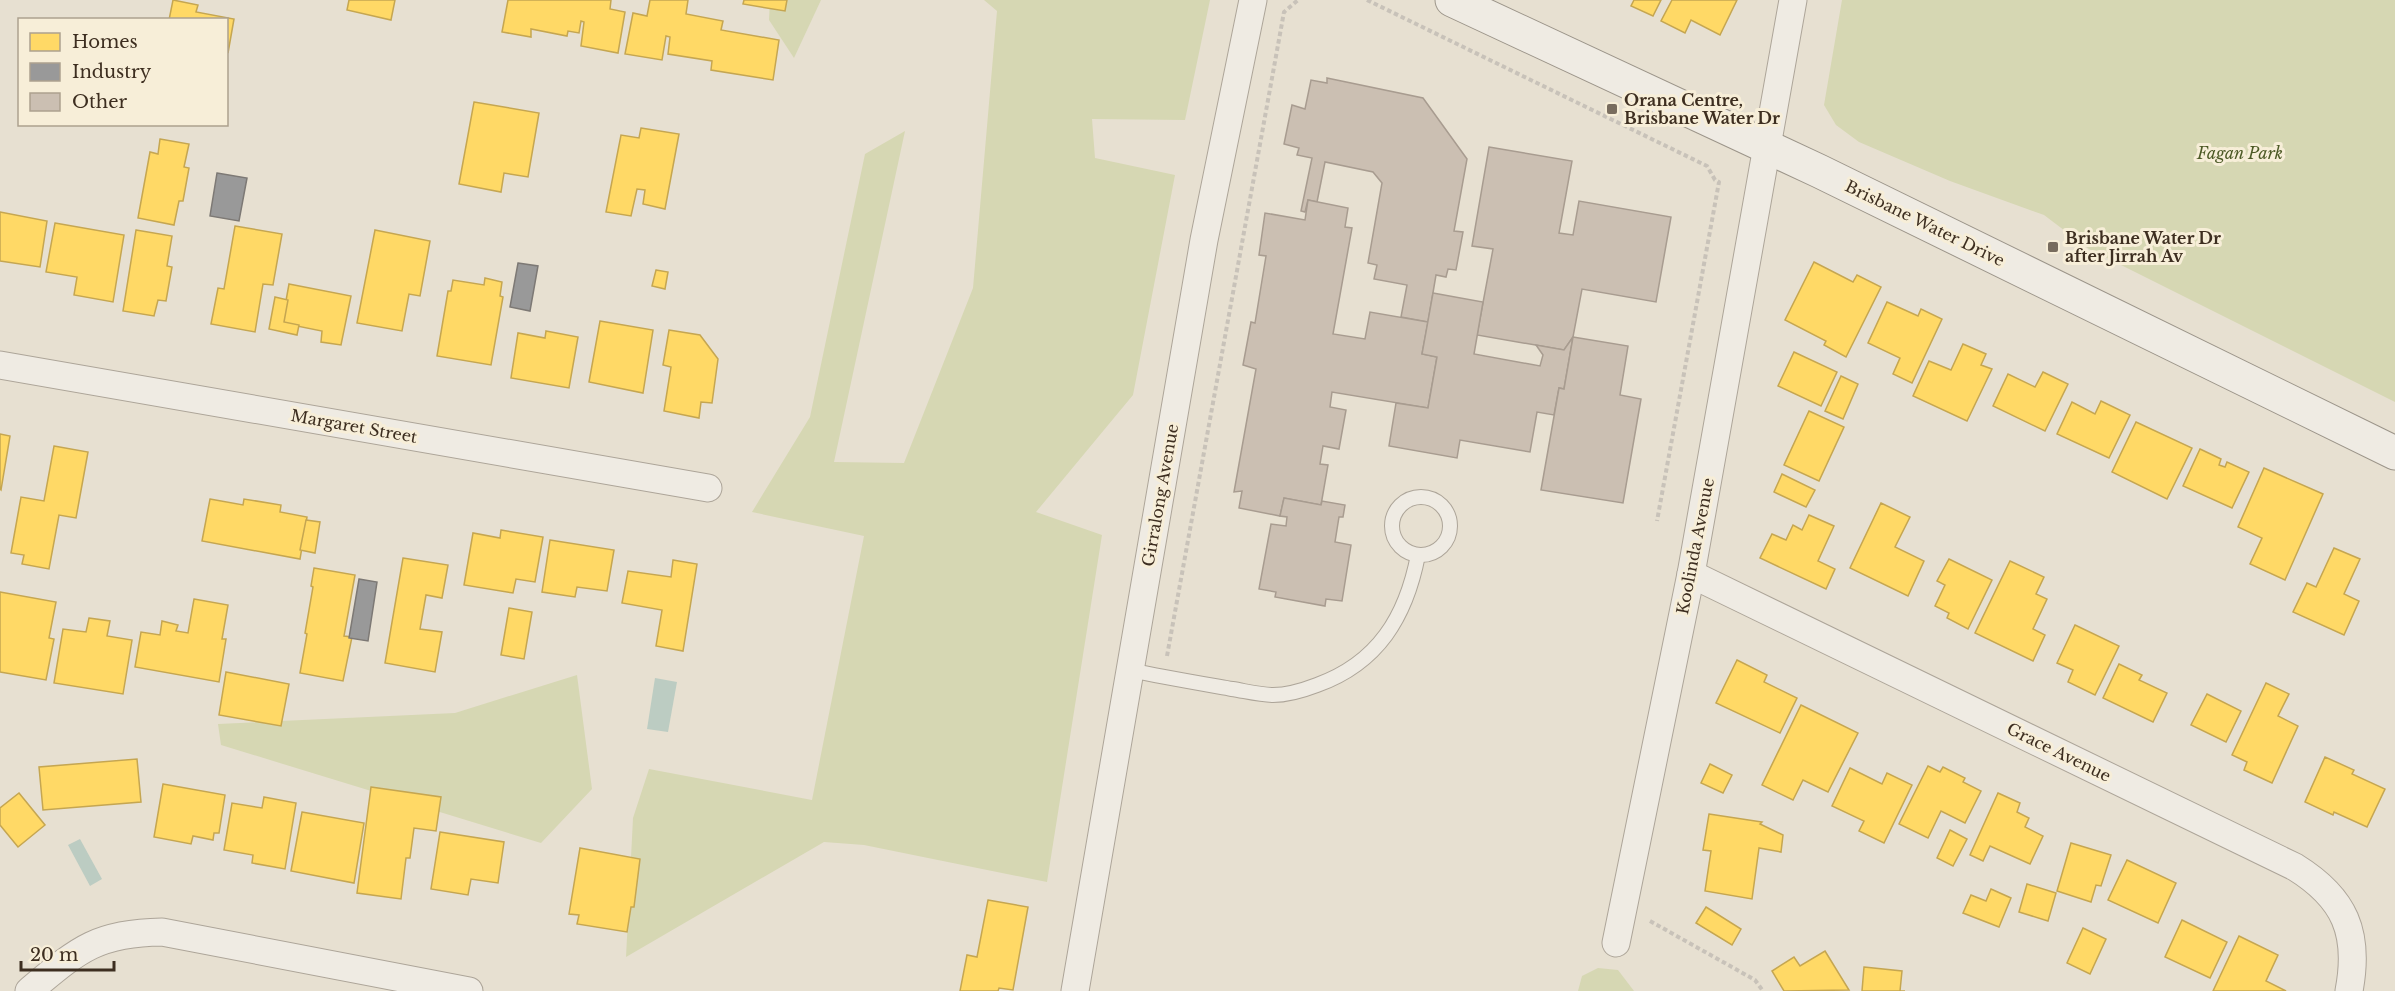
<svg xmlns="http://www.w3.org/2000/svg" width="2395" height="991" viewBox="0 0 2395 991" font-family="'Libre Baskerville',serif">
<rect width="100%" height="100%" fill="#e7e0d1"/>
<g fill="#d6d7b3">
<path d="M770,0H821L794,58L769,20Z"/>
<path d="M984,0H1210L1185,120L1092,119L1095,158L1175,175L1133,395L1036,512L1102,535L1047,882L864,845L824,842L626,957L633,818L649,769L812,800L864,536L752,512L810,417L865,154L905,131L834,462L904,463L973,288L997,11Z"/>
<path d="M1842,0H2395V402L2089,249L2044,215L1950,181L1859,142L1836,125L1824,105Z"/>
<path d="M577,675L592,789L541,843L221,745L218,724L455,713Z"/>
<path d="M1598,968L1618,970L1634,991H1578L1582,976Z"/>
</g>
<g fill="#bcccc2">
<path d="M655,678L677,682L668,732L647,729Z"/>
<path d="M80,839L102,879L90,886L68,845Z"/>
</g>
<g fill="#ffd966" stroke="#c5a651" stroke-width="1.5">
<path d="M173,0L198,5L196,12L234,19L228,53L226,20H169Z"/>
<path d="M349,0H395L391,20L347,10Z"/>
<path d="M508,0H611L610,9L625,12L618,53L581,46L584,22L581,21L579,33L568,31L567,36L531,29V37L502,32Z"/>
<path d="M650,0H688L686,14L723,21L721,30L779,40L773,80L711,70L712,61L668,54L670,37L666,36L662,60L625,54L633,13L647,16Z"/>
<path d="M744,0H787L785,11L743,4Z"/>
<path d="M1634,0H1661L1653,16L1631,6Z"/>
<path d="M1672,0H1737L1720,35L1691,20L1685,33L1661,21Z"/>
<path d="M474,102L539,113L528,177L504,173L501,192L459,184Z"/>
<path d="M641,128L679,134L665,209L643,204L645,190L637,189L631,216L606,212L621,135L639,138Z"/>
<path d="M160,139L189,144L184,167L189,168L183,201H179L174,225L138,218L150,152L158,154Z"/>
<path d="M0,212L47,221L40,267L0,261Z"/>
<path d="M55,223L124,235L113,302L74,295L77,277L46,272Z"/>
<path d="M235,226L282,234L273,285L263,284L255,332L211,324L218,288L224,289Z"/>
<path d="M136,230L172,236L167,266L172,267L166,301L158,300L154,316L123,311Z"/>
<path d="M375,230L430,241L420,296L409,294L402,331L357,323Z"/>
<path d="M1814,262L1853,282L1857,275L1881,287L1846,357L1824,345L1826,341L1785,320Z"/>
<path d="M656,270L668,272L665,289L652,286Z"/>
<path d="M485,278L502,282L500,296L503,297L491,365L437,356L448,291H451L453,280L484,285Z"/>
<path d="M289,284L351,296L341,345L321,342L322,331L282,323Z"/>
<path d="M275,297L288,300L284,322L299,325L297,335L269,329Z"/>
<path d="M1887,302L1918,316L1921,309L1942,319L1912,383L1893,374L1900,358L1868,343Z"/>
<path d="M600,321L653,330L643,393L589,382Z"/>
<path d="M669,330L700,335L718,359L712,403L701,402L699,418L664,411L671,367L663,365Z"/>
<path d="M546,331L578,337L569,388L511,378L518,333L545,338Z"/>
<path d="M1963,344L1986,354L1981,365L1992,369L1967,421L1913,396L1929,361L1951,370Z"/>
<path d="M1794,352L1837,372L1821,406L1778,386Z"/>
<path d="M2043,372L2068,384L2045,431L1993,406L2008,374L2035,387Z"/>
<path d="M1841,376L1858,384L1843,419L1825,411Z"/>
<path d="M2101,401L2130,415L2109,458L2057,434L2072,402L2095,414Z"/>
<path d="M1809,411L1844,427L1819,481L1784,465Z"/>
<path d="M2136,422L2192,448L2167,499L2112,472Z"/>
<path d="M0,434L10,436L1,490L0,489Z"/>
<path d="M54,446L88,452L76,518L59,515L49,569L22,564L24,555L11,553L21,497L44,501Z"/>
<path d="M2200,449L2221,459L2219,465L2225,467L2227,462L2249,472L2232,508L2183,486Z"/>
<path d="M2264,468L2323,494L2285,580L2250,564L2262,538L2238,527Z"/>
<path d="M1782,474L1815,490L1806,507L1774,492Z"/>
<path d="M210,499L243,505L244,499L281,505L280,512L307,517L300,559L202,541Z"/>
<path d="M1881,503L1910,517L1895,547L1924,561L1908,596L1850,568Z"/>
<path d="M1809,515L1834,526L1818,561L1835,569L1826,589L1760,558L1772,534L1786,540L1793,525L1802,530Z"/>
<path d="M306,520L320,522L315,553L300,550Z"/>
<path d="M501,530L543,537L535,582L516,579L513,593L464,585L473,533L500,538Z"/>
<path d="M550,540L614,550L607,591L577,587L575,597L542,592Z"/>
<path d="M2334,548L2360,559L2344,594L2359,601L2344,635L2293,612L2307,583L2316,587Z"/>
<path d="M403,558L448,565L442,598L426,595L420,629L442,632L435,672L385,663Z"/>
<path d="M1949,559L1992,580L1968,629L1947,618L1949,613L1935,606L1945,585L1937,581Z"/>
<path d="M673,560L697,564L683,651L656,646L662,610L622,603L628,571L671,577Z"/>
<path d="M2010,561L2044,577L2036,594L2047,599L2033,629L2045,635L2033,661L1975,633Z"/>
<path d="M314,568L355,575L344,636L352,637L343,681L300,673L307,634L305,633L313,587L311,586Z"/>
<path d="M0,592L56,602L49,638L54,639L46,680L0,672Z"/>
<path d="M194,599L228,605L222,639H226L219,682L135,667L141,632L160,635L162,621L178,625L176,631L188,633Z"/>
<path d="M509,608L532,612L524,659L501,655Z"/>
<path d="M89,618L110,621L107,636L132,640L123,694L54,683L63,629L86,632Z"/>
<path d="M2075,625L2119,646L2095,695L2068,682L2073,670L2057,663Z"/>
<path d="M1737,660L1767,675L1764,682L1797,698L1780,733L1716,703Z"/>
<path d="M2119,664L2142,675L2139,680L2167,693L2153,722L2103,698Z"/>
<path d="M226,672L289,684L281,726L219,715Z"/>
<path d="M2266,683L2289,694L2278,716L2298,726L2272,783L2244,770L2247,762L2232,755Z"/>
<path d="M2207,694L2241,711L2226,742L2191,725Z"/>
<path d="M1801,705L1858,733L1828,792L1803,780L1793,800L1762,785Z"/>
<path d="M2325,757L2354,770L2352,774L2385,789L2367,827L2334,812L2333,815L2305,802Z"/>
<path d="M137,759L141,802L43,810L39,767Z"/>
<path d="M1710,764L1732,775L1723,793L1701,783Z"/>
<path d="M1928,766L1940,772L1943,767L1965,778L1963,782L1981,791L1965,823L1941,811L1928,838L1899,824Z"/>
<path d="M1850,768L1882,784L1887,773L1912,785L1884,843L1859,831L1864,821L1832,806Z"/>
<path d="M163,784L225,795L219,833H214L213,840L193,836L191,844L154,837Z"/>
<path d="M371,787L441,797L436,831L414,828L410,858H406L401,899L357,893Z"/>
<path d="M19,793L45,825L18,847L0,825V808Z"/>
<path d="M1998,793L2020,803L2017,812L2029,818L2025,827L2043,836L2030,864L1990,846L1983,861L1970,855Z"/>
<path d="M264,797L296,803L285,869L252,863L253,855L224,850L232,803L262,808Z"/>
<path d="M302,812L364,823L354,883L291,871Z"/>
<path d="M1709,814L1762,822L1760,824L1783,835L1781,852L1759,848L1752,899L1705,891L1711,851L1703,850Z"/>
<path d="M1950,830L1967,839L1953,866L1937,858Z"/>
<path d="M440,832L504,842L498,883L471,879L468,895L431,889Z"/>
<path d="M2071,843L2111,855L2101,886L2096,885L2091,902L2057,891Z"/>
<path d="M580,848L640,859L634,907H631L627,932L577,924L579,915L569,914Z"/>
<path d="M2127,860L2176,883L2158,923L2108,900Z"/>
<path d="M2027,884L2056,893L2048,921L2019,912Z"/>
<path d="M1991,889L2011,898L1999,927L1963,913L1971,895L1986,901Z"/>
<path d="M988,900L1028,907L1013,990L999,988L998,991H960L967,955L977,957Z"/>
<path d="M1706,907L1741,929L1732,945L1696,923Z"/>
<path d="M2182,920L2227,942L2210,978L2165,957Z"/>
<path d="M2083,928L2106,939L2090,974L2067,963Z"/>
<path d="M2239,936L2278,955L2266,981L2286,991H2213Z"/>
<path d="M1825,951L1849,990L1784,991L1772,971L1794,957L1800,966Z"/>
<path d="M1864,967L1902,971L1900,991H1905H1862Z"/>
</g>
<g fill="#999" stroke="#7d7975" stroke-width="1.5">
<path d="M217,173L247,178L239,221L210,216Z"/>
<path d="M518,263L538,266L530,311L510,307Z"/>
<path d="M359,579L377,582L368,641L349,638Z"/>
</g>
<g fill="#cbbfb2" stroke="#a89c90" stroke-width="1.5">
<path d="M1327,78L1423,98L1467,159L1454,231L1463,232L1456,270L1448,269L1446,277L1436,275L1428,322L1401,317L1407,285L1374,279L1377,265L1368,263L1382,183L1373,172L1325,162L1317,202L1308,200L1305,212L1301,211L1312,158L1297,155L1299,148L1284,144L1292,105L1305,109L1311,80L1327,83Z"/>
<path d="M1489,147L1572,161L1559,233L1573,235L1579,201L1671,217L1656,302L1582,289L1573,337L1564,350L1477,335L1493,249L1472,246Z"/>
<path d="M1308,200L1348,208L1345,227L1352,228L1333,334L1365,339L1370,312L1428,322L1422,354L1437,357L1428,408L1332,392L1330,407L1346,410L1339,449L1323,446L1320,464L1328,465L1321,505L1284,498L1280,516L1239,508L1242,491L1234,492L1256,369L1243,365L1251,322L1255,323L1266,256L1259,255L1265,213L1305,220Z"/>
<path d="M1433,293L1483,302L1474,354L1540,366L1543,355L1536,345L1564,350L1573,337L1564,389L1559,388L1554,415L1537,412L1530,452L1460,440L1457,458L1389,446L1396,403L1428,408L1437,357L1422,354Z"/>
<path d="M1573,337L1628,346L1620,395L1641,399L1623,503L1541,490L1559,388L1564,389Z"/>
<path d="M1284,498L1321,505L1322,501L1345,505L1343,517H1339L1335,542L1351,545L1342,601L1326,599L1325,606L1275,597L1276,592L1259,589L1271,524L1286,526L1287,517L1280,516Z"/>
</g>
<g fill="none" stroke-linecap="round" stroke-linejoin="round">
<defs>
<g id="lane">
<circle cx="1421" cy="526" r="29"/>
<path d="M1129,670C1163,677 1198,683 1232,689C1245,691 1260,695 1273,695C1288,695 1304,690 1317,685C1378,663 1406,617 1418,555"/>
</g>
<g id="street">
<path d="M0,365L708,488"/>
<path d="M1691,574L2295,867C2345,898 2360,933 2349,991"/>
<path d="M1616,943L1691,574L1793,0"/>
<path d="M29,991C78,950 96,933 162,932L469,991"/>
<path d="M1075,991L1204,240L1253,0"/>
</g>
<path id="secondary" d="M1452,0L1819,171L2395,453"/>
</defs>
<use href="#lane" stroke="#ada599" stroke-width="16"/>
<use href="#street" stroke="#ada599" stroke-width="29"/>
<use href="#secondary" stroke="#9c958a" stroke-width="35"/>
<g stroke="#c8c2b9" stroke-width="4" stroke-dasharray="4.5 3" stroke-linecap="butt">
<path d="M1367,0L1707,166L1715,180L1719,182L1657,521"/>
<path d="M1167,656L1284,12L1298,0"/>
<path d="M1650,921L1755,980L1763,991"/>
</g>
<use href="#lane" stroke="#efebe3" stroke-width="14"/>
<use href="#street" stroke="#efebe3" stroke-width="27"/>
<use href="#secondary" stroke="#efebe3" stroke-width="33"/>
</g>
<g fill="#786c5e" stroke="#f7eed8" stroke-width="2">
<rect x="1606" y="103" width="12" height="12" rx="3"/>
<rect x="2047" y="241" width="12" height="12" rx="3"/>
</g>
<g text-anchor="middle" stroke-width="6" stroke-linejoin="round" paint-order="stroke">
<g font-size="16" font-weight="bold" fill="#3d2e20" stroke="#f7eed8" text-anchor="start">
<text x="1624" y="106">Orana Centre,<tspan x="1624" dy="18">Brisbane Water Dr</tspan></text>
<text x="2065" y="244">Brisbane Water Dr<tspan x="2065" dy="18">after Jirrah Av</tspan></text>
</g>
<g font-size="16" font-style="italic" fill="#4d5a26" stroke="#f7eed8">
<text x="2240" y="159">Fagan Park</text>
</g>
<g font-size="16" fill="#3d2e20" stroke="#f7eed8">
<text transform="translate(1925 223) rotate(26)" y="6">Brisbane Water Drive</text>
<text transform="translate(354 426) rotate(10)" y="6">Margaret Street</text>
<text transform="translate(1160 495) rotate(-80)" y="6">Girralong Avenue</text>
<text transform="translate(1695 546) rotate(-79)" y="6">Koolinda Avenue</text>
<text transform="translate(2059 752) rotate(26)" y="6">Grace Avenue</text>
</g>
</g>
<rect x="18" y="18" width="210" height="108" fill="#f7eed8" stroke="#ada18e" stroke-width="1.5"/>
<rect x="30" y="33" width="30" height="18" fill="#ffd966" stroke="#ada18e" stroke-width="1.5"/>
<text x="72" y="48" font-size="18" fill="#3d2e20">Homes</text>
<rect x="30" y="63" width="30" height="18" fill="#999999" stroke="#ada18e" stroke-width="1.5"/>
<text x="72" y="78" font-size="18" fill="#3d2e20">Industry</text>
<rect x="30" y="93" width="30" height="18" fill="#cbbfb2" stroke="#ada18e" stroke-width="1.5"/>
<text x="72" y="108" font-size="18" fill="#3d2e20">Other</text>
<path d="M21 961v9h93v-9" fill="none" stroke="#3d2e20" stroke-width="3"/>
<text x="30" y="961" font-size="18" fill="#3d2e20" stroke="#f7eed8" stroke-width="4.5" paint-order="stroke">20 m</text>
</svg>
